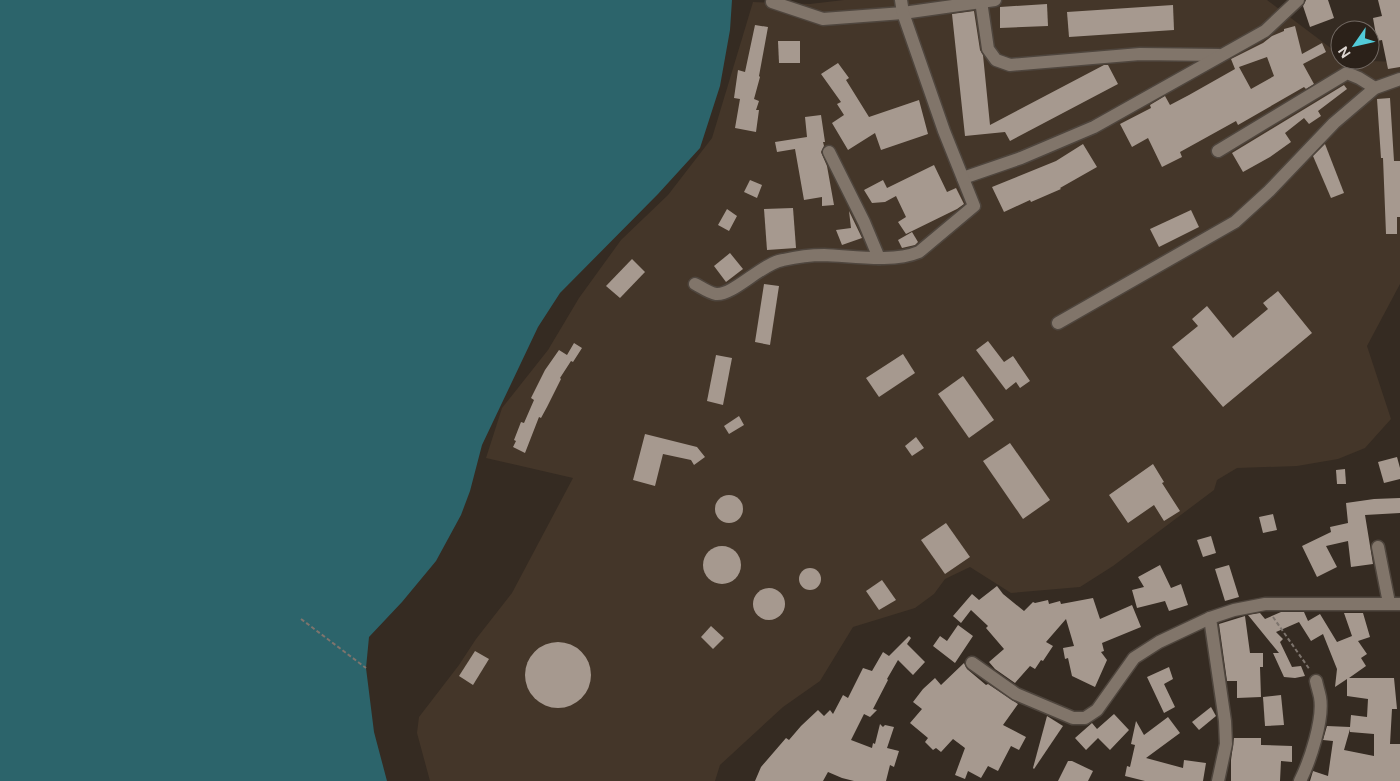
<svg xmlns="http://www.w3.org/2000/svg" width="1400" height="781" viewBox="0 0 1400 781" font-family="'DM Sans',sans-serif">
<rect width="100%" height="100%" fill="#352b22"/>
<path fill="#443629" d="M844,0H1267L1340,55V60L1400,62V284L1367,346L1391,419L1365,448L1338,459L1297,466L1237,468L1217,480L1214,490L1113,566L1080,587L1011,593L970,567L945,579L934,594L915,608L853,627L820,681L783,707L720,765L715,781H430L417,733L419,717L459,665L476,639L512,593L573,478L486,458L502,408L548,350L579,298L621,240L668,195L712,138L753,2L810,4Z"/>
<path fill="#2c646b" d="M0,0H732L730,30L720,86L700,148L658,194L560,293L538,327L482,445L470,491L461,515L436,561L402,602L369,637L366,668L374,732L387,781H0Z"/>
<g fill="#a6998f" fill-rule="evenodd">
<path d="M1306,0H1328L1334,18L1310,27L1303,6Z"/>
<path d="M1378,0H1400V67L1388,69L1382,40L1377,41L1373,18L1382,16Z"/>
<path d="M1047,4L1048,26L1000,28V7Z"/>
<path d="M1173,5L1174,30L1069,37L1067,12Z"/>
<path d="M974,11L980,50L983,55L990,125L1104,65H1108L1118,84L1010,141L1005,132L965,136L952,14Z"/>
<path d="M755,25L768,27L759,76L760,77L754,99L759,101L756,110H759L756,132L735,128L740,99L734,98L738,70L745,72Z"/>
<path d="M1295,26L1302,54L1322,43L1326,52L1303,64L1314,84L1306,89L1304,87L1238,125L1236,121L1180,152L1182,157L1162,167L1148,138L1132,147L1120,124L1151,108L1150,105L1165,96L1170,105L1189,95L1235,69L1231,59L1263,43L1272,36L1284,31V29ZM1267,57L1274,76L1251,89L1239,67Z"/>
<path d="M778,41H800V63H779Z"/>
<path d="M838,63L849,78L846,80L869,117L919,100L928,134L881,150L875,133L848,150L832,123L844,115L837,104L841,102L821,74Z"/>
<path d="M1344,85L1347,89L1318,111L1321,116L1309,124L1304,118L1285,133L1291,142L1270,157L1243,172L1232,153Z"/>
<path d="M1390,98L1394,161H1400V217H1397V234H1386L1383,158H1381L1377,99Z"/>
<path d="M821,115L825,142H823L824,146L821,152L827,166L834,205L822,206V197L804,200L795,149L777,152L775,142L807,137L805,117Z"/>
<path d="M1083,144L1097,167L1060,188L1061,189L1031,202L1030,200L1004,212L992,187L1056,161Z"/>
<path d="M1325,144L1344,193L1331,198L1313,156Z"/>
<path d="M934,165L947,192L956,188L964,204L957,209L906,234L898,222L906,217L896,196L885,202L872,203L864,190L883,180L887,188Z"/>
<path d="M750,180L762,185L757,198L744,192Z"/>
<path d="M793,208L796,248L767,250L764,209Z"/>
<path d="M727,209L737,216L729,231L718,225Z"/>
<path d="M1191,210L1199,227L1159,247L1150,229Z"/>
<path d="M849,211L862,238L842,245L836,230L851,228Z"/>
<path d="M912,232L918,242L915,245L902,248L898,240Z"/>
<path d="M730,253L743,269L726,282L714,266Z"/>
<path d="M632,259L645,272L620,298L606,286Z"/>
<path d="M764,284L779,286L770,345L755,342Z"/>
<path d="M1278,291L1312,333L1223,407L1172,347L1198,326L1192,319L1207,306L1233,338L1268,309L1263,303Z"/>
<path d="M988,341L1004,362L1013,356L1030,381L1020,388L1016,382L1006,390L976,350Z"/>
<path d="M574,343L582,348L573,362L571,361L560,378L561,379L547,407L541,418L539,417L525,453L513,447L516,441L514,440L521,422L524,423L534,400L531,398L545,370L559,350L567,355Z"/>
<path d="M903,354L915,373L879,397L866,378Z"/>
<path d="M716,355L732,358L723,405L707,401Z"/>
<path d="M963,376L994,420L969,438L938,394Z"/>
<path d="M739,416L744,425L729,434L724,426Z"/>
<path d="M645,434L697,447L705,457L694,465L691,460L663,454L655,486L633,480Z"/>
<path d="M916,437L924,448L912,456L905,446Z"/>
<path d="M1010,443L1050,500L1023,519L983,461Z"/>
<path d="M1397,457L1400,468V479L1384,483L1378,462Z"/>
<path d="M1153,464L1164,482L1162,483L1180,511L1164,521L1154,505L1128,523L1109,495Z"/>
<path d="M1345,469L1346,484H1337L1336,470Z"/>
<circle cx="729" cy="509" r="14"/>
<path d="M1400,498V513L1365,515L1373,564L1351,567L1348,541L1326,546L1337,567L1317,577L1302,546L1331,532L1330,527L1348,523L1346,503L1374,499Z"/>
<path d="M1273,514L1277,530L1263,533L1259,517Z"/>
<path d="M946,523L970,557L945,574L921,540Z"/>
<path d="M1211,536L1216,553L1203,557L1197,540Z"/>
<circle cx="722" cy="565" r="19"/>
<path d="M1160,565L1171,588L1181,584L1188,605L1169,611L1165,601L1137,608L1132,590L1144,587L1138,577Z"/>
<path d="M1229,565L1239,597L1225,601L1215,569Z"/>
<circle cx="810" cy="579" r="11"/>
<path d="M882,580L896,600L879,610L866,591Z"/>
<path d="M997,586L1003,594L1024,611L1033,602L1035,603L1048,600L1049,604L1060,601L1061,604L1093,598L1100,619L1132,605L1141,627L1102,643L1104,651L1101,652L1107,660L1095,687L1072,676L1068,658L1065,659L1063,648L1074,646L1066,619L1046,642L1053,646L1043,661L1041,660L1035,669L1030,666L1015,683L995,669L989,662L1004,649L986,628L988,626L971,610L961,623L953,616L972,594L979,600Z"/>
<circle cx="769" cy="604" r="16"/>
<path d="M1281,612H1304L1308,621L1320,614L1337,642L1352,636L1344,613H1363L1370,637L1358,641L1367,654L1361,658L1366,666L1349,678H1394L1397,709H1392L1390,744H1400V781H1310L1313,771L1328,776L1333,741L1323,740L1327,726L1350,727L1351,715L1367,717L1368,699L1347,696V679L1335,687L1337,669L1323,634L1311,641L1299,622L1276,632L1283,639L1280,642L1292,667L1301,666L1305,676L1295,678L1284,677L1273,653H1279L1248,615L1260,613L1265,619ZM1350,729V732L1374,734V756L1344,750Z"/>
<path d="M1245,616L1250,653H1263V667H1260L1261,697L1237,698V681H1227L1219,624Z"/>
<path d="M958,625L973,636L955,663L933,646L940,636L947,641Z"/>
<path d="M711,626L724,638L713,649L701,637Z"/>
<path d="M909,636L911,638L907,644L925,662L913,675L898,660L887,679L888,680L873,709L877,710L870,717L864,714L851,740L872,748L873,743L875,744L880,724L883,727L885,725L894,727L887,748L899,751L894,767L890,765L886,781H854L842,778L828,772L823,781H755L761,767L786,738L789,740L801,726L818,710L824,716L830,710L833,714L843,695L848,698L863,668L872,671L883,652L889,656Z"/>
<circle cx="558" cy="675" r="33"/>
<path d="M475,651L489,659L473,685L459,676Z"/>
<path d="M964,663L967,669L986,685L988,684L1018,704L1003,725L1026,737L1019,750L1011,746L998,771L988,766L981,778L968,771L965,779L955,775L965,748L953,739L941,752L936,748L933,750L925,742L928,738L910,723L922,709L913,702L923,689L935,678L941,685Z"/>
<path d="M1169,667L1173,679L1164,684L1175,707L1164,713L1147,677Z"/>
<path d="M1281,695L1284,725L1265,726L1263,697Z"/>
<path d="M1211,707L1216,716L1199,730L1192,722Z"/>
<path d="M1114,714L1129,730L1110,750L1098,738L1086,750L1075,738L1092,723L1097,729Z"/>
<path d="M1047,716L1063,726L1034,769L1033,768Z"/>
<path d="M1168,717L1180,733L1146,758L1183,768L1184,760L1206,763L1203,781H1145L1125,776L1127,766L1130,767L1135,745L1131,744L1136,721L1144,735Z"/>
<path d="M1234,738H1261V745L1292,746V762L1281,761L1280,781H1231V760Z"/>
<path d="M1068,761H1072L1093,771L1088,781H1058Z"/>
</g>
<g fill="none" stroke-linecap="round" stroke-linejoin="round">
<defs>
<g id="minor">
<path d="M981,1L988,49L996,60L1010,65L1140,54L1219,55"/>
<path d="M772,2L823,19L903,13L995,0"/>
<path d="M1218,151L1347,73L1359,78L1375,88"/>
<path d="M829,152L864,222L879,258"/>
<path d="M963,178L1021,158L1094,127L1265,31L1298,0"/>
<path d="M695,284C701,287 709,293 716,294C733,296 762,263 783,260C796,257 811,255 824,255C853,256 892,263 919,252L974,206L944,131L903,13L901,0"/>
<path d="M1058,323L1235,222L1269,191L1334,123L1375,88L1400,79"/>
<path d="M1378,547L1389,603"/>
<path d="M972,663L1016,694L1073,718H1085L1097,710L1134,658L1159,642L1210,618"/>
<path d="M1218,781L1226,744L1225,721L1210,618L1234,610L1265,604H1400"/>
<path d="M1300,781C1310,761 1324,719 1320,697C1319,692 1317,686 1316,681"/>
</g>
</defs>
<use href="#minor" stroke="#4f463e" stroke-width="15"/>
<g stroke="#7d746d" stroke-width="2" stroke-dasharray="4 2.5" stroke-linecap="butt">
<path d="M1273,617L1310,670"/>
<path d="M301,619L366,668"/>
</g>
<use href="#minor" stroke="#81756a" stroke-width="12"/>
</g>
<g transform="translate(1355 45) rotate(236)"><circle r="24" fill="#2b2119" stroke="#726963"/>
<path d="M0-4L9 19L0 12L-9 19Z" fill="#52cbd9"/>
<text y="-8" font-size="14" font-weight="bold" text-anchor="middle" fill="#ddd6d1">N</text>
</g>
</svg>
